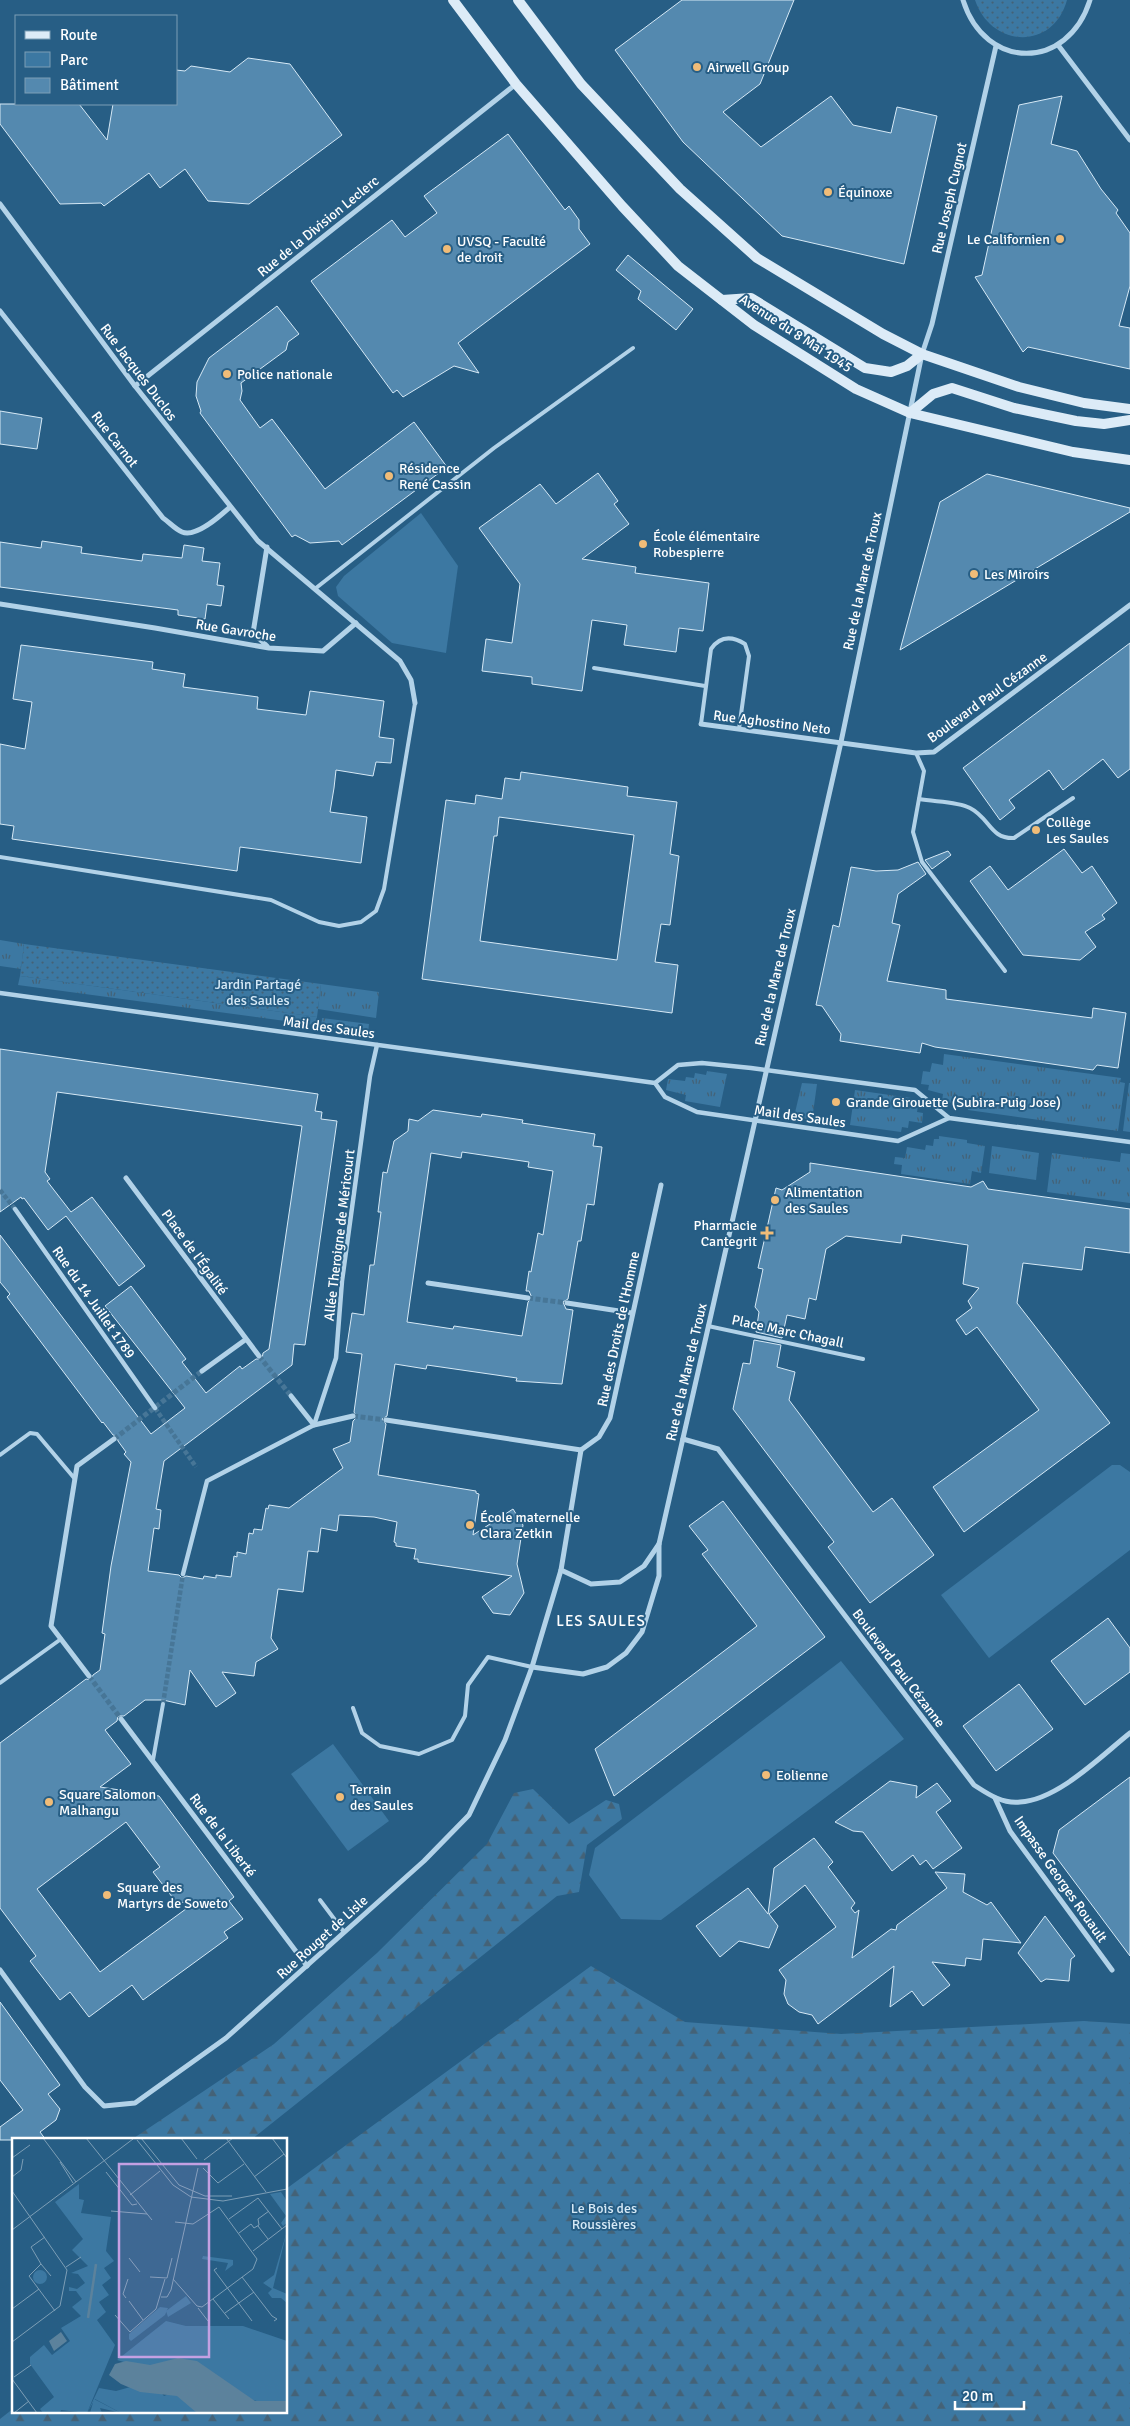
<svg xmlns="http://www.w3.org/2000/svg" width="1130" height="2426" viewBox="0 0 1130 2426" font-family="Signika,sans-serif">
<defs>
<pattern id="grass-tufts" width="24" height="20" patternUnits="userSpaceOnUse" patternTransform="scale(1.25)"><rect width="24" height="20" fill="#3c78a2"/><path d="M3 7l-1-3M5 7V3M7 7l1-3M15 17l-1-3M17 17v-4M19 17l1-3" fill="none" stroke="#446277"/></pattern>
<pattern id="forest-firs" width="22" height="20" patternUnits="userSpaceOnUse" patternTransform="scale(1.25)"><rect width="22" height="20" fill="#3c78a2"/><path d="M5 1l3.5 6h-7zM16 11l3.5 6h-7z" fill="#446277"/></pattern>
<pattern id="garden-dots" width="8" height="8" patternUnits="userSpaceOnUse" patternTransform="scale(1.25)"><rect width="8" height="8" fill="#3c78a2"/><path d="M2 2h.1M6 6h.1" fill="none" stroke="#446277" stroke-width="1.8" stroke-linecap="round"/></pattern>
</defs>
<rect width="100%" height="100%" fill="#275e85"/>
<g fill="url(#grass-tufts)">
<path d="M0,940L24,944L21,969L0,966Z"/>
<path d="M20,976L317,1017L315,1025L18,985Z"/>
<path d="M321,984L379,992L376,1018L318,1009Z"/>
<path d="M322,1018L369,1024L368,1033L321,1026Z"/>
<path d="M944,1054L1121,1078L1120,1082L1125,1083L1118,1131L968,1110V1108L952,1106V1103L942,1101L943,1094L928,1090L929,1085L921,1084L923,1071L930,1072L932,1063L943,1065Z"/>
<path d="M707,1071L727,1074L720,1107L685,1101L686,1095L666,1090L668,1079L685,1081L686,1077L694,1078L695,1073L706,1075Z"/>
<path d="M802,1083L817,1084L812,1120L794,1117Z"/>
<path d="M1129,1083H1130V1132L1123,1131Z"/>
<path d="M855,1090L911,1098L910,1104L918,1106L917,1112L923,1113L922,1123L909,1121L908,1128L902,1127L901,1132L850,1125Z"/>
<path d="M939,1136L967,1140V1143L985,1146L981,1173L972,1171L970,1184L901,1174L902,1165L894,1164L895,1157L905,1158L907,1147L925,1150L926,1145L933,1146L934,1139H939Z"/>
<path d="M992,1146L1039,1153L1036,1180L989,1173Z"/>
<path d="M1052,1153L1120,1162L1121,1153L1130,1154V1203L1047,1192Z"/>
</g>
<g fill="url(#forest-firs)">
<path d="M533,1789L569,1824L606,1800L619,1804L622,1819L587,1845L579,1892L557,1896L251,2140H131L274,2044L377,1953L487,1844L514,1793Z"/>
<path d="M591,1966L685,2022L841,2034L1084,2021L1130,2024V2426H0V2419L14,2408V2412H286V2189Z"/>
</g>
<g fill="#3c78a2">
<path d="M421,513L458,566L446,653L392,643L338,596L336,587L344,576Z"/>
<path d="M1112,1465H1120L1130,1472V1550L989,1658L941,1595Z"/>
<path d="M841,1661L904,1739L661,1920L621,1919L589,1875L595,1848Z"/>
<path d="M333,1744L389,1821L348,1851L291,1774Z"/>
</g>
<g fill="url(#garden-dots)">
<path d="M975,0H1067C1053,51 991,48 975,0Z"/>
<path d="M24,944L321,984L317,1017L20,976Z"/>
</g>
<g fill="#5489af" stroke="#d6e9f6" fill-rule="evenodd">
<path d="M682,0H794L760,84L723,112L761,147L831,96L853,125L891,133L897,107L937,116L904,264L782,236L683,142L615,50Z"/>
<path d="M248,58L290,64L342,135L249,204L208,201L185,169L160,188L149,173L104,206L101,203L60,204L0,124V104H79L107,140L113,104H176V70L185,71L191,66L230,72Z"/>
<path d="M1062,96L1051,144L1077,151L1101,189L1118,210L1116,213L1130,233V286L1119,326L1130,328V369L1028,347L1023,352L975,277L982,275L1019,105Z"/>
<path d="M508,134L565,210L569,206L579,220V229L590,244L458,343L479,373L454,366L403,397L397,390L393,393L311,281L392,220L405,237L437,213L424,196Z"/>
<path d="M628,255L693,309L676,330L638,299L641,291L616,270Z"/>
<path d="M277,306L299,334L288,342L286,350L241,383L242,391L240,400L260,428L272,419L325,489L414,422L447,467L342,545L339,541L310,543L295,535L292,537L200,413L201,411L196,396L197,382L209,358Z"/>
<path d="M0,411L42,418L37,449L0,444Z"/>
<path d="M598,473L618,501L614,504L629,524L582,559L636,567L635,573L709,583L703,631L679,628L676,652L624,645L627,625L592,620L582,691L532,684V677L482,671L486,639L512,643L520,584L479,528L540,484L556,504Z"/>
<path d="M987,474L1130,508V512L900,650L940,502Z"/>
<path d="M42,541L82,547L81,553L142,561L143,554L182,558L184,545L204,548L202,561L220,563L217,585L224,586L221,606L207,604L205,619L178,615V610L0,587V542L41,548Z"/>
<path d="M1130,643V769L1118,778L1103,759L1063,790L1049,770L1009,800L1015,808L1000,820L963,768Z"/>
<path d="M21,645L153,662L152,669L185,674L183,687L258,697L257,709L306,715L310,691L384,701L379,737L394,739L391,763L376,762L373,776L336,770L334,788L330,812L367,817L361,863L240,847L237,871L12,839L14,826L0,824V744L25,749L32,702L13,699Z"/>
<path d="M521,772L628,787L627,796L677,802L670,854L679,856L670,925L661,924L655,962L678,965L672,1013L422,979L446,800L475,804L476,795L502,799L505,778L520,780ZM499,817L634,835L617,960L480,941L494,836H497Z"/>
<path d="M1064,849L1082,873L1092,866L1117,903L1102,915L1105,919L1085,932L1096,947L1080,960L1023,955L970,881L990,866L1008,890Z"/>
<path d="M948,851L951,855L932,869L925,860Z"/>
<path d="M918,862L926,874L898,894L892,923L900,925L887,981L946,990V999L1092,1018L1093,1008L1126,1013L1118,1068L1097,1065L1093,1070L935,1047L922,1043L920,1053L840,1041L841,1034L822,1006L816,1005L833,925L839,927L851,867L876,871L898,870Z"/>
<path d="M0,1049L318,1094L315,1111L322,1112L321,1119L337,1121L305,1345L294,1344L292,1365L164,1461L156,1509L161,1510L159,1529L154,1528L148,1571L179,1575L182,1578L186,1576L203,1579L204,1576L216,1578V1575L231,1577L234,1556L237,1557V1552L246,1554L249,1533L253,1534L254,1529L262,1530L266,1508L268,1509L269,1505L289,1508L343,1468L333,1449L350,1442L353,1421L357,1417L354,1412L362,1354L346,1352L352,1313L364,1315L370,1265H374L381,1212H378L383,1172L387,1173L394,1141L408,1131L409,1119L418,1121L433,1110L481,1117L482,1114L523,1120L522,1123L595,1134L593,1146L602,1147L594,1205L587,1204L581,1241H578L568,1299L563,1302L566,1309L573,1310L562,1384L516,1381L517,1378L427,1365L426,1369L395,1364L387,1416L382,1419L386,1424L378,1475L476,1491V1493L479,1494L473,1535L513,1509L523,1525L517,1564L524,1593L510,1615L493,1613L482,1597L512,1576L418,1562V1559H414L416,1549L396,1546V1543L394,1542L397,1522L374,1517L339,1515L337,1531L321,1528L318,1552L308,1551L303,1592L278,1589L271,1638L278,1649L256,1662L254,1676L222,1672L236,1693L216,1707L190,1670L185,1705L163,1700H145L124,1716H118L117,1721L105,1730L131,1764L100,1787L159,1796L234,1897L229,1901L243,1919L224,1932L228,1938L143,2000L132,1985L89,2017L70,1992L60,2000L30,1961L36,1956L0,1908V1743L74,1688L86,1679L91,1680L93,1675L100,1670L105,1634L102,1633L111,1566L131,1462L124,1454L126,1452L118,1441L117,1436L113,1435L103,1422L102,1423L7,1297L10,1294L0,1282V1235L151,1434L185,1408L105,1306L131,1286L186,1359L182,1362L206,1393L240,1366L242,1369L256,1359H262L263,1353L269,1349L302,1126L57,1092L45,1172L50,1179L47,1181L71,1212L92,1197L145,1266L119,1286L66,1216L48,1230L24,1198L22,1199L21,1197L0,1212ZM462,1152L529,1162L528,1167L553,1171L543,1235L538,1233L531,1272L529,1271L526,1291H529L532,1298L528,1302L522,1336L454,1326L453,1329L407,1322L431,1153L461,1158ZM126,1822L160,1867L153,1872L176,1902L194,1903L100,1972L37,1889Z"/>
<path d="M810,1163L971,1187L983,1181L988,1189L1130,1209V1253L1085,1247L1082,1270L1023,1263L1017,1303L1110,1423L964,1532L933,1487L1039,1410L977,1327L966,1335L956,1320L972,1308L968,1301L979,1288L963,1284L968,1245L902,1235L901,1243L846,1236L826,1249L816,1300L809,1298L805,1319L787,1315L782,1338L756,1332L759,1312L755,1307L763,1269L758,1268L776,1188L782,1190L810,1172Z"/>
<path d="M754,1340L781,1345L777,1367L795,1372L789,1400L873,1512L892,1498L934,1555L870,1603L828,1547L834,1542L733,1409L743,1363L750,1364Z"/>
<path d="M723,1501L825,1637L614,1796L595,1749L757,1626L702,1554L708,1550L689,1526Z"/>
<path d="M1108,1618L1130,1648V1672L1085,1705L1051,1661Z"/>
<path d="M1019,1684L1053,1729L996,1771L963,1726Z"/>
<path d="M1130,1777V1956L1053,1853L1059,1830Z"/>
<path d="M890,1781L917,1786L916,1798L937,1783L951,1801L936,1812L962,1848L933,1869L926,1860L920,1865L913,1855L892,1871L863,1832L853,1831L835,1822Z"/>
<path d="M814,1838L833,1862L828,1867L855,1903L851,1908L855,1913L859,1910L852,1958L891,1929L896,1930L897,1925L947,1888L935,1872L965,1874L963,1892L987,1905L991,1902L1021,1943L983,1939L981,1960L966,1958L965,1966L932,1962L950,1985L923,2006L912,1991L890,2007L894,1966L818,2024L812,2015L799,2012L788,2004L784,1994L786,1980L779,1970L836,1927L805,1885L769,1914L778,1926L769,1948L739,1941L720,1957L696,1926L748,1888L768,1914L774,1868Z"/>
<path d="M1045,1916L1075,1956L1071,1959L1069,1981L1046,1979L1041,1982L1018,1953Z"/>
<path d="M0,2002L60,2085L48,2094L60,2109L56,2120L40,2132L46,2140H0V2127L23,2110L0,2080Z"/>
</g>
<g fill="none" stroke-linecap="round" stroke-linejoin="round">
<g stroke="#477697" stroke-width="4.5" stroke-dasharray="4.5 2" stroke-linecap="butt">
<path d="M0,1190L15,1209"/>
<path d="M155,1408L196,1467"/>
<path d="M163,1704L183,1574"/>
</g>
<g stroke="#477697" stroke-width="5" stroke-dasharray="5 2.5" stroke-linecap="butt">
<path d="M528,1298L567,1303"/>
<path d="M259,1356L291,1396"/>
<path d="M353,1416L386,1420"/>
<path d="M114,1439L202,1371"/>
<path d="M89,1676L121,1719"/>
</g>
<g stroke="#b2d2e8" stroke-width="4">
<path d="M316,588L494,448L633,348"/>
<path d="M594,668L705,686"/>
<path d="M701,724L711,649C720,636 732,636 745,644L749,656L739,729"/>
<path d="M916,753L924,771L913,832L922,862L1005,971"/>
<path d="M919,799C935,802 957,801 970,808C990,818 990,839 1014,838L1073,798"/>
<path d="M0,857L271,900L319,922L339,926L361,922L376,911L384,889L415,703"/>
<path d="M708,1326L863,1359"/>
<path d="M0,1455L30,1433L37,1434L75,1479"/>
<path d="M0,1683L61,1639"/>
<path d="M353,1708L362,1733L380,1746L419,1754L452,1740L465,1716L468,1685L488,1657L532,1667"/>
<path d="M153,1760L163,1704"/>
<path d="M320,1900L344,1932"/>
</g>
<g stroke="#b2d2e8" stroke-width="4.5">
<path d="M0,993L655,1083L665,1097L697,1112L898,1141L949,1118"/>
<path d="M655,1083L678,1065L702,1063L751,1068L915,1090L949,1118L1130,1142"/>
<path d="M15,1209L155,1408"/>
<path d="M183,1574L207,1481L314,1425L336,1358L342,1281L370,1076L377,1045"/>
</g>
<g stroke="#b2d2e8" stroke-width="5">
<path d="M963,0C985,71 1068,71 1090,0"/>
<path d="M1058,45L1130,140"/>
<path d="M0,204L135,386L258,541L400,661L411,680L415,703"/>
<path d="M0,311L163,518C169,522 175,529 182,532C196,538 220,516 230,507"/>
<path d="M135,386L516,84"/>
<path d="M267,547L253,633L267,646"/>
<path d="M0,604L155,628L269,648L323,651L356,623"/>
<path d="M701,724L916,753L934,752L1130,605"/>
<path d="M126,1178L259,1356"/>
<path d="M428,1283L528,1298"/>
<path d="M567,1303L632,1313"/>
<path d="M202,1371L245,1340"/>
<path d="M291,1396L314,1425L353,1416"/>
<path d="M386,1420L581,1450L599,1437L610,1418L661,1185"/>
<path d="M683,1439L718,1449L974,1785C988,1794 1002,1804 1020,1802C1058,1800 1101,1756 1130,1733"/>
<path d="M561,1570L591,1584L620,1582L644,1566L659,1544"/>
<path d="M532,1667L583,1674L607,1667L626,1653L642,1632L659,1576V1544L841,742L922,354L932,324L996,46"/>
<path d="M89,1676L51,1626L77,1466L114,1439"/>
<path d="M121,1719L307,1966"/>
<path d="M995,1798L1010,1831L1112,1970"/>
<path d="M0,1970L85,2087L104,2106L135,2103L226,2038L424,1861L469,1815L505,1740L532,1667L561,1570L581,1450"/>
</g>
<g stroke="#dcebf7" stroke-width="10">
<path d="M453,0L516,84L622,206L678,266L754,325L856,389L910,413L1073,452L1130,460"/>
<path d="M518,0L581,84L680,189L757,258L883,334L922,354L1019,387L1084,403L1130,409"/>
<path d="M722,300L751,298L865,368L891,372L907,366L922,354"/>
<path d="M910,413L933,394L952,388L1014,408L1076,421L1104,424L1130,420"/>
</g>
</g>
<g fill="#f0bc78" stroke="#275e85" stroke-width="2">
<circle cx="697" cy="67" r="5"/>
<circle cx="828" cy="192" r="5"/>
<circle cx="1060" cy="239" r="5"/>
<circle cx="447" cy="249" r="5"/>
<circle cx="227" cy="374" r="5"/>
<circle cx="389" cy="476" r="5"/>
<circle cx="643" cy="544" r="5"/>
<circle cx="974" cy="574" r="5"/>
<circle cx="1036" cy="830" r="5"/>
<circle cx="836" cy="1102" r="5"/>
<circle cx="775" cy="1200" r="5"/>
<path d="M764.5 1225.5h5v5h5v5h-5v5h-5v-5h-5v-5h5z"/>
<circle cx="470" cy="1525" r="5"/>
<circle cx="766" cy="1775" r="5"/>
<circle cx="340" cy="1797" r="5"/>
<circle cx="49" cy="1802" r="5"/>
<circle cx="107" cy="1895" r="5"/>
</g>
<g text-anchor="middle" stroke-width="4" stroke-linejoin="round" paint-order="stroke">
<g font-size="14" fill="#fff" stroke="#275e85" text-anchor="start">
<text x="707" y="72">Airwell Group</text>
<text x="838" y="197">Équinoxe</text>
<text x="1050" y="244" text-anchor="end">Le Californien</text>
<text x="457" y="246">UVSQ - Faculté<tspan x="457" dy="16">de droit</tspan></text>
<text x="237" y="379">Police nationale</text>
<text x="399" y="473">Résidence<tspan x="399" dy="16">René Cassin</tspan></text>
<text x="653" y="541">École élémentaire<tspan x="653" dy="16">Robespierre</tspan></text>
<text x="984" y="579">Les Miroirs</text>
<text x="1046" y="827">Collège<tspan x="1046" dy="16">Les Saules</tspan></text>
<text x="846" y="1107">Grande Girouette (Subira-Puig Jose)</text>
<text x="785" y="1197">Alimentation<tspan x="785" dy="16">des Saules</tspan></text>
<text x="757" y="1230" text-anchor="end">Pharmacie<tspan x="757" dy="16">Cantegrit</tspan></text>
<text x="480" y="1522">École maternelle<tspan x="480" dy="16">Clara Zetkin</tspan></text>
<text x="776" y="1780">Eolienne</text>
<text x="350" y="1794">Terrain<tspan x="350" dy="16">des Saules</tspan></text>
<text x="59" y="1799">Square Salomon<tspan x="59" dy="16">Malhangu</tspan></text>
<text x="117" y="1892">Square des<tspan x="117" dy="16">Martyrs de Soweto</tspan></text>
</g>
<g font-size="14" fill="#fff" stroke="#275e85">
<text transform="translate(949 198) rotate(-77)" y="5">Rue Joseph Cugnot</text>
<text transform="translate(318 226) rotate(-39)" y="5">Rue de la Division Leclerc</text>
<text transform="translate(796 333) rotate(33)" y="5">Avenue du 8 Mai 1945</text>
<text transform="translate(139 372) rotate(53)" y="5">Rue Jacques Duclos</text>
<text transform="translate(115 439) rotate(52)" y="5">Rue Carnot</text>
<text transform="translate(862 581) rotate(-78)" y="5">Rue de la Mare de Troux</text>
<text transform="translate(236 630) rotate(9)" y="5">Rue Gavroche</text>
<text transform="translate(987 697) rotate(-36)" y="5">Boulevard Paul Cézanne</text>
<text transform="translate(772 722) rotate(7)" y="5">Rue Aghostino Neto</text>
<text transform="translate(775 977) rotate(-77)" y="5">Rue de la Mare de Troux</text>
<text transform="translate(329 1027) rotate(8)" y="5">Mail des Saules</text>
<text transform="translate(800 1116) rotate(8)" y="5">Mail des Saules</text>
<text transform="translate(339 1235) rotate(-83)" y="5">Allée Theroigne de Méricourt</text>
<text transform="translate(195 1252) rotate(54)" y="5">Place de l'Égalité</text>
<text transform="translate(94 1302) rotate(55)" y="5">Rue du 14 Juillet 1789</text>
<text transform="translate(618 1329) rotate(-78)" y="5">Rue des Droits de l'Homme</text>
<text transform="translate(788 1331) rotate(12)" y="5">Place Marc Chagall</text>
<text transform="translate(686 1372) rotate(-77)" y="5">Rue de la Mare de Troux</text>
<text transform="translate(899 1668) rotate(53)" y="5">Boulevard Paul Cézanne</text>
<text transform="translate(223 1835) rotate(53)" y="5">Rue de la Liberté</text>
<text transform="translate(1061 1879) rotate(55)" y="5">Impasse Georges Rouault</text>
<text transform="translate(322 1937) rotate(-42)" y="5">Rue Rouget de Lisle</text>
</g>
<g font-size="14" fill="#d6e9f6" stroke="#275e85">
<text x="258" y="989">Jardin Partagé<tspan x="258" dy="16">des Saules</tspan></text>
<text x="604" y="2213">Le Bois des<tspan x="604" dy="16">Roussières</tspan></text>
</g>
<g font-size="15" letter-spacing="1" fill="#fff" stroke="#275e85">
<text x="601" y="1626">LES SAULES</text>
</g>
</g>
<g transform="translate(12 2138)">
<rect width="275" height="275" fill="#275e85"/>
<path d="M191,118L221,122V127L213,133L216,125L190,121ZM82,261L109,275L88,270L90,275H78Z" fill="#3c78a2"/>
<path d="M275,93L261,150L275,156V165L269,160H260L256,155L260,151L251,145L262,137ZM148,169L156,170L153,177L119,203L117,201V196ZM154,183L174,188H231L275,203V272L105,222ZM122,248L146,251L152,258L164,253L187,275H109L83,261L75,275L87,250L104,253Z" fill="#3c78a2"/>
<path d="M67,46V61L72,62L69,75L99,79L94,113L102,123L92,130L99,140L90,147L97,157L87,164L94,174L85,182L103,207L75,275L49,272L48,275H31L28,271L42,259L18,226V219L32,207L40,217L58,203L49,190L69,178L60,169L70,161L64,153H57V149L65,151L73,145L66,136L59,135L76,128L60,112L71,101L43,64ZM269,54L275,63V85L271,88L269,85L274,78L258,56ZM21 139a7 7 0 1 1 14 0a7 7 0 1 1-14 0ZM174,158L179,165L156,179L154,173Z" fill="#3c78a2"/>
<path d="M49,194L55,203L42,213L37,203ZM166,220L185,223L243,263H275V275H185L165,258L128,254L109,246L97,237L103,226L114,223L138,227Z" fill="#5c829c"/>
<path fill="none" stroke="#5c829c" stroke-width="2.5" d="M76,180L84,126"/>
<path fill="none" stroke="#7d9eb6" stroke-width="1" d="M31,0L64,44M74,0L140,82M129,0L167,47L193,58H220M169,0L185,21M214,0L254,54M260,0L275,20M125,2L161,47L179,59L211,63L275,51M0,20L18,7M192,22L221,0M48,24L61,45M191,30L206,45L232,26M94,34L120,67L125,66M0,39L9,32L11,21M242,39L272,16M0,53L55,132L48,168L0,204M118,57L148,33M99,73L135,76M217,81L246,60L270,91M246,88L256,101M0,92L121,1M227,95L239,86L242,90L247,87L246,81L257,73M33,99L19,109L29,126L17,138L43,173M241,113L275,87M117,120L128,134M29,126L39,138M54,129L69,119M205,130L202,132L240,183M138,139L155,140L160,120M230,139L260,178L265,181L262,183M161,141L185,168L190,169L241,131L245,121L207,69L181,86L163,84M149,159H155L159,152L186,30M114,160L111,156L116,141M201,161L217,181M117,163L131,182M186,170L196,183M0,171L27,151M213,175L242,154M103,177L118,194L144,171L153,141M2,239L19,227M0,241L25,275M2,275L17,263"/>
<path fill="#c4a0e2" fill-opacity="0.15" stroke="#c4a0e2" stroke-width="2.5" d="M107,26H197V219H107Z"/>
<rect width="275" height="275" fill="none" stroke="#fff" stroke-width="2.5"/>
</g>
<rect x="15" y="15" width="162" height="90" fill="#275e85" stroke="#7d9eb6"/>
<rect x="25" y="31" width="25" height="8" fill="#dcebf7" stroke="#7d9eb6"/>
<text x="60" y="40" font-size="15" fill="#ffffff">Route</text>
<rect x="25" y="52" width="25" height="15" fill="#3c78a2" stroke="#7d9eb6"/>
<text x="60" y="65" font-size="15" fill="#ffffff">Parc</text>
<rect x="25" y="78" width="25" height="15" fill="#5489af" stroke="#7d9eb6"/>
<text x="60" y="90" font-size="15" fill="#ffffff">Bâtiment</text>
<path d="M955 2401v8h69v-8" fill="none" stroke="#ffffff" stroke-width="2.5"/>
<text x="962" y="2401" font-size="15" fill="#ffffff" stroke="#275e85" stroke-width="4" paint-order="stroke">20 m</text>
</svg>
